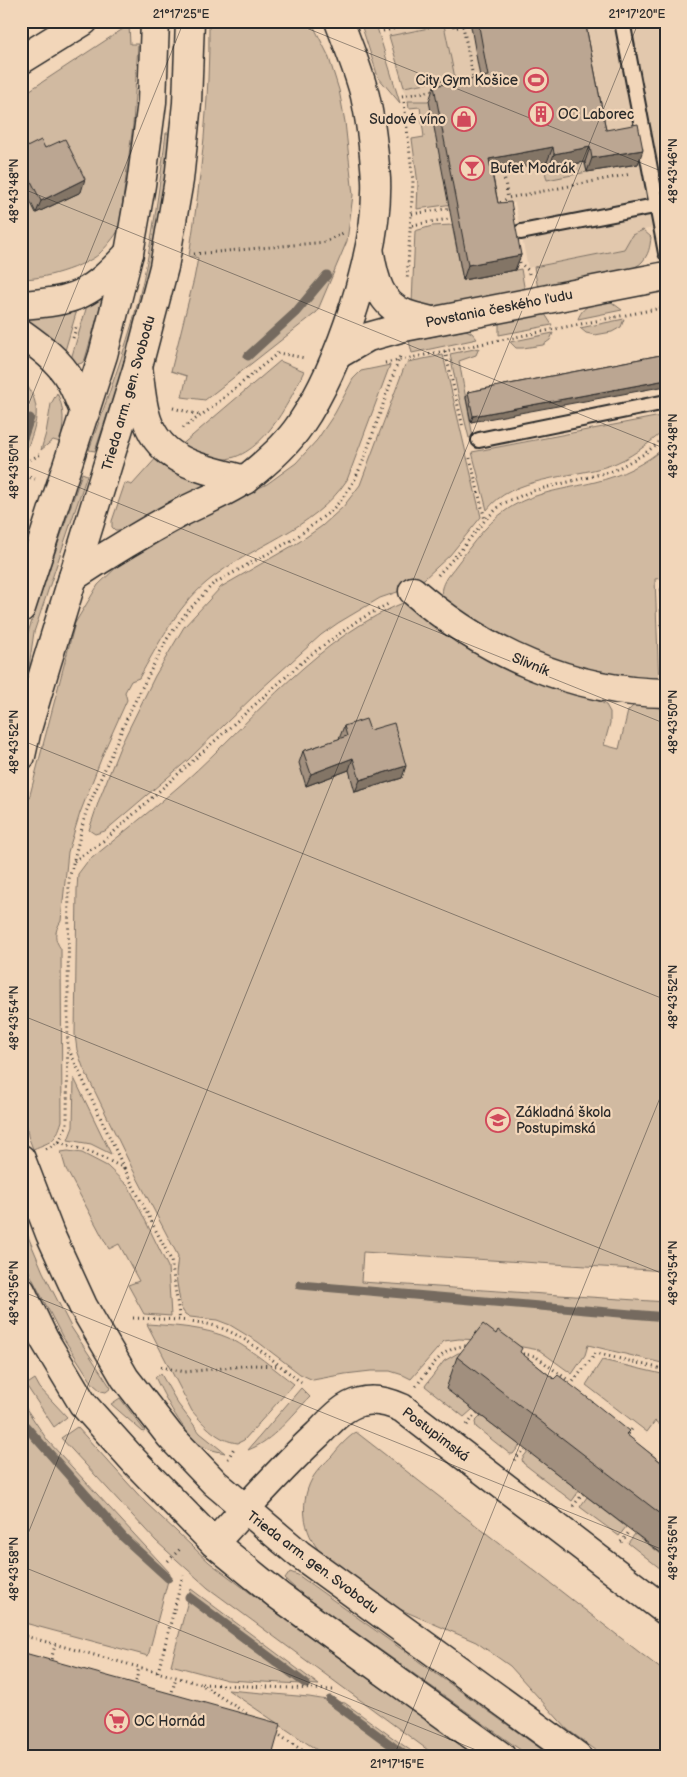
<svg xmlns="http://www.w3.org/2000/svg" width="687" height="1777" viewBox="0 0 687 1777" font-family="'Balsamiq Sans',sans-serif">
<rect width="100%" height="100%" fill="#f2d6b9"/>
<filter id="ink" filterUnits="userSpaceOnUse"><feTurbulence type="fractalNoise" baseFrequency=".02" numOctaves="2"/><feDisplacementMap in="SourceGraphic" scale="10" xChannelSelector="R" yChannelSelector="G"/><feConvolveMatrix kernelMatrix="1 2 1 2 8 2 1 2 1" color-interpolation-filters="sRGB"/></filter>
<g filter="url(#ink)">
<path fill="#e2c8ad" d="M385,21H666V226L643,230L624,249L528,268L515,203L489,199L417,209L418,184L412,139L424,137L420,107L409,108Z"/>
<g fill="#d1baa1" stroke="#7e7266">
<path d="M209,21H311L328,55L339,90L345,122L353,195L347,241L317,312L205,400L182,397L187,376L171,371L194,279L198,258L189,256C201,178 210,100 209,21Z"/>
<path d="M360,21H375L400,103L378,77Z"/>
<path d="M129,25L130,44H138L133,125L119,229C115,237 105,248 99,254C88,265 37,282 21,278V96Z"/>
<path d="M444,25L455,78L404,87L389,36Z"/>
<path d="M408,101H429L489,199L417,209L418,184L412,139L424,137L420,107L409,108Z"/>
<path d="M166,133H169C164,198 153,262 136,324C124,367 109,409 95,451L89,450C106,401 125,352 138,302C152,246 159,190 166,133Z"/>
<path d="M547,162L549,168L584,162L587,172L547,180L543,163Z"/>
<path d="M452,225L463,280L521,269L525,292L430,309L412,304L415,231L432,226Z"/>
<path d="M643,230L651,237C650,247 649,254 642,262C630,276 560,285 538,289L534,267L624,249L632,235Z"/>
<path d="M101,296L102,299L101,304L85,359L82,363L74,365L71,359L89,299Z"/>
<path d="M610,301L622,310L578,319C584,303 596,303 610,301Z"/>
<path d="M79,303L64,354L29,328L28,317Z"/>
<path d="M545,314L552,325L499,335V323Z"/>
<path d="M624,319L621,327L612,332L595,335L586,333L580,328Z"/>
<path d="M466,330L472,333L477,339L412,353L409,341Z"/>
<path d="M553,333L550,340L543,345L523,348H516L510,342Z"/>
<path d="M479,348L476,355L459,361L473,437L469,438L457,389L450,354Z"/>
<path d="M443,355L481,517L450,555L424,579L406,589L380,598L338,623L321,635L260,690L188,760L105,831L95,834L89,830L99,800L120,747L155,676L184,627L221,587L299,542L322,526L343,507L360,485L405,365L408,362Z"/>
<path d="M280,361L304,371C289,403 259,464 216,459C204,458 190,450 179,447Z"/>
<path d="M390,365L347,480C313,531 251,545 207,582C176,608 158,645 139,678L131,681L125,692L127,700L105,749L80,813L68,852L61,921C54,932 54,939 61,949L62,1121C55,1142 53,1141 33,1149L28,1136L21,1083V829L75,623L98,585L122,562L147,543L267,484L296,463L317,440L335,413L353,379L361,371Z"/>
<path d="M21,379C49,407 32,433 21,465Z"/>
<path d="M57,393C65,409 64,425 60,442L53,440L41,450L46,433L51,404Z"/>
<path d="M666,415V429C648,444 630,459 608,466C571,478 511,477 487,510L472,452Z"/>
<path d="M666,446V578L655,579L659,685C637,682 609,680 588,674C563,666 447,618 442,595C440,589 444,582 447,577C465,555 484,524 508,509C533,492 567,489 595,482C621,476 645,464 666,446Z"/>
<path d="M158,456L218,482L121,530H115L112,527V521L125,483L132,485Z"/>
<path d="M82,473L87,475L34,632L28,673L21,697V653Z"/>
<path d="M410,600L505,667L549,686L597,700L606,705L610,712V723L604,745L619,749L628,711L634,705L661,704L666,972V1271L363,1252L361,1282L666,1302V1364L588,1345L585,1355L572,1374L539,1350L483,1340L459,1339L444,1341L411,1379L403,1375L390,1371H371L345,1374L313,1380L300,1374L258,1342L230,1325L217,1320L190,1317L185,1314L181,1308L177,1283L176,1274L178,1256L133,1170L83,1067L77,1050L75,1035L77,889L78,874L87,862C119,836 152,810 184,782C257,717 317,636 410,600Z"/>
<path d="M74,1078L111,1154L91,1144L68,1140L73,1127Z"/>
<path d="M68,1151L82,1153L107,1166L129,1187L168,1267L171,1316L144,1314L128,1285L139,1281L119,1244L109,1249L66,1169L61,1152Z"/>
<path d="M21,1220L43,1272L71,1327L111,1388L106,1392L101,1391L93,1384L62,1336L32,1278L21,1254Z"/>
<path d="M147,1324C175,1326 205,1327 231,1339C254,1351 274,1369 294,1384L244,1440L238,1443C218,1441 205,1426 192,1411Z"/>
<path d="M458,1353H471L473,1409L464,1417L425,1386L444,1361Z"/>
<path d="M602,1360L666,1375V1430L655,1421L647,1432L586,1385Z"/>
<path d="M161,1374L178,1404L200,1433L225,1453C217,1451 209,1450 202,1446C184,1435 164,1396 155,1377Z"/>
<path d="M35,1379L40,1388L67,1417L54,1427L26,1385Z"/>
<path d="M301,1388L310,1397C291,1416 273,1441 248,1450Z"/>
<path d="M120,1398L145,1431L143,1432L111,1404Z"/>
<path d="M21,1401L48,1441L170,1573L148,1656L21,1622Z"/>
<path d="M481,1416L520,1445L513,1454H510L476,1427L475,1422Z"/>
<path d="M77,1427L145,1502L209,1562L293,1625L477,1756H436L208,1588L156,1541L61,1438Z"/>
<path d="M356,1432L666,1673V1756H604L568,1730L510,1666L476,1642L397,1608L325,1557C304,1537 298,1505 312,1479C316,1471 325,1463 332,1456C339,1447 346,1439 356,1432Z"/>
<path d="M528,1451L579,1491L572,1501L523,1463L522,1459Z"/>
<path d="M587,1497L626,1527L619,1536L580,1507Z"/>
<path d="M635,1534L661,1554L666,1548V1573L628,1543Z"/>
<path d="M290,1572L298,1575L551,1756H529L299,1592L285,1579Z"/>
<path d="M191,1589L319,1685L227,1680L171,1665Z"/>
<path d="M228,1690L309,1697L345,1703L418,1756H326Z"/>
</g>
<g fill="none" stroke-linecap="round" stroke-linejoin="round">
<g stroke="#746b5f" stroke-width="9">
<path d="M248,356L295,313L327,275"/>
<path d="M21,444L30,418"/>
<path d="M300,1285L666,1317"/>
<path d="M21,1421L124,1538L168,1578"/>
<path d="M189,1597L306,1684"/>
<path d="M330,1700L406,1756"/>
</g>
<defs>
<g id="lane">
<path d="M622,21L666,253"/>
<path d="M521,232L665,204"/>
<path d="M479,440L666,402"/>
</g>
<g id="street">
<path d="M21,60L84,21"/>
<path d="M370,254C374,278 380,305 406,314C414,317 424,319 432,321"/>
<path d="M21,305C78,301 90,295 129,253"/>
<path d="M21,333C39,346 59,360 70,380C76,390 80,402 85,413"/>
<path d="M337,355L368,337L404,327L666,276"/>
<path d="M138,366C140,381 141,398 145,413C157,463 202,468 245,480"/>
<path d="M73,577C108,554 143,533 180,513C199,503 230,491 247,478C266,463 286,446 300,425C340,366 379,250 376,179C374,151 371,123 365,96C359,71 348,46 339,21"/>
<path d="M413,591C483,652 572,692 666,693"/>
<path d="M214,1543C248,1506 281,1468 318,1434C330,1422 343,1406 360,1402C375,1398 389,1402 402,1408L666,1611"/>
</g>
<g id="secondary">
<path d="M21,608L103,355L129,253L141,185L152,102L155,21"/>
<path d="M21,756L27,729L46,665L138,366L164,267L179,180L187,103L190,21"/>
<path d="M21,1159L50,1234L83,1306L125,1378L170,1436L215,1483L299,1554L577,1756"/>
<path d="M21,1291L44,1339L83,1404L135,1462L214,1543L279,1596L501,1756"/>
</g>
</defs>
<use href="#lane" stroke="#2b2b2b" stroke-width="18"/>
<use href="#street" stroke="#2b2b2b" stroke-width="31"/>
<use href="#secondary" stroke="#2b2b2b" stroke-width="31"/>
<g stroke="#2b2b2b" stroke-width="3" stroke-dasharray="1 4" stroke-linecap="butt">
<path d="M115,21L117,26"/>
<path d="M453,21L454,28L463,26"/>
<path d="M462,21L474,82"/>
<path d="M383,31L429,21"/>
<path d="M402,96L436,90"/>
<path d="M404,102L413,181L407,281"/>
<path d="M406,120L411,119"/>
<path d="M503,170L508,199"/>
<path d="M496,205L508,198L631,174"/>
<path d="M412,214L451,208"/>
<path d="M412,225L455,218"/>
<path d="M194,254L326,242L345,232"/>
<path d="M519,257L520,263L528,270L529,274"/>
<path d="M73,338L77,325"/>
<path d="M445,351L463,427"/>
<path d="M385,363L666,307"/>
<path d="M173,408L200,415"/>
<path d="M183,428L210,409L278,353L305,358"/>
<path d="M470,458L485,520"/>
<path d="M30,460L41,454"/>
<path d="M21,469L27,471"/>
<path d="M25,476L35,479"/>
<path d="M438,575L460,551L485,520L502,504L532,491L613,471L644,454L666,437"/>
<path d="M74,861L106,839L309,656L357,621L390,603"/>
<path d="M59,1142L93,1153L124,1168L69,1050"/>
<path d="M46,1149L59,1142L67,1124L69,879L86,812L131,709L167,639L186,613L213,584L294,539L331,511L342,499L355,479L364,459L400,356"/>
<path d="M124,1168L171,1260L180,1321"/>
<path d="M133,1318C158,1319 183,1319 207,1324C243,1331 272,1361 301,1382"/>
<path d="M518,1353L535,1356L572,1383L596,1353L666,1370"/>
<path d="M161,1367L185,1372L252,1365L279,1366"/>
<path d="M416,1386C430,1369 443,1345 468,1346"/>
<path d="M467,1425L477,1413"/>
<path d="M625,1438L632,1429"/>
<path d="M228,1459L234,1448"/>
<path d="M514,1460L524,1449"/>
<path d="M573,1506L583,1494"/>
<path d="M621,1542L630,1531"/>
<path d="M168,1561L181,1548"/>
<path d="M21,1635L201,1684L250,1716"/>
<path d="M50,1664L55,1645"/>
<path d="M158,1672L183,1575"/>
<path d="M202,1684L334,1690"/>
<path d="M135,1686L139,1667"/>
<path d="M171,1696L176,1677"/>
<path d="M276,1733L311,1756"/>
</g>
<use href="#lane" stroke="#f2d6b9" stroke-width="14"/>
<use href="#street" stroke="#f2d6b9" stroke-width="28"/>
<use href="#secondary" stroke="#f2d6b9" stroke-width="28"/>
</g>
<g fill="#a18f7e" stroke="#2b2b2b">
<path d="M470,21H585L606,130L638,164L587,172L585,162L549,168L547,162L492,172L498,203L521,255L515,270L463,280L429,101L434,86L480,77Z"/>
<path d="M45,148L81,192L36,213L21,183V150Z"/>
<path d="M666,354L471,422L466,398L468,392Z"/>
<path d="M665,579H666V641H664V627H661L660,591Z"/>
<path d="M344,726L370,730L402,778L355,792L349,770L306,786L299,763L303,751L339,739Z"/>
<path d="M496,1334L661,1462L666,1458V1557L446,1389L457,1357Z"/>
</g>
<g fill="#837466" stroke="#2b2b2b">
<path d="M553,147L547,162L484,174L489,159Z"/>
<path d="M590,147L585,162L549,168L554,154Z"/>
<path d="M643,150L638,164L587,172L592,158Z"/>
<path d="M85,179L81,192L36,213L41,201Z"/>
<path d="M521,255L515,270L463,280L468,265Z"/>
<path d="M666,380V386L471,422L473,416Z"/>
<path d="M665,615L666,623L664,627H661Z"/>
<path d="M353,758L349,770L306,786L311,774Z"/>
<path d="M406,766L402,778L355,792L360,780Z"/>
</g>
<g fill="#bba692" stroke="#2b2b2b">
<path d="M478,21H585L606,130L638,124L643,150L592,158L590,147L554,154L553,147L489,159L498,203L511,202L521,255L468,265L434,86L488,76Z"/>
<path d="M65,139L85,179L41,201L21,161V150L41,140L45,148Z"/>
<path d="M666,354V380L473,416L468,392Z"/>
<path d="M665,579H666L665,615Z"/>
<path d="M366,719L370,730L394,723L406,766L360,780L353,758L311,774L303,751L347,736L344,726Z"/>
<path d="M483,1324L496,1334L498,1330L522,1348L520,1352L554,1379L558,1375L588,1398L629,1431L626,1434L661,1462L665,1458H666V1518L457,1357Z"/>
<path d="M21,1652L281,1724L272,1756H21Z"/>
</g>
</g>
<path fill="none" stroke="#2b2b2b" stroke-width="1" stroke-opacity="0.45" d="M289,21L666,173M21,188L666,449M21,423L184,21M21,464L666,724M21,740L666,1000M21,1015L666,1275M21,1291L666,1551M21,1551L639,21M21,1566L491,1756M394,1756L666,1083"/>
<defs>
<symbol id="stadium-ring" viewBox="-11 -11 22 22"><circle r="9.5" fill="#f2d6b9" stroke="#d1495b" stroke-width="1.5"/><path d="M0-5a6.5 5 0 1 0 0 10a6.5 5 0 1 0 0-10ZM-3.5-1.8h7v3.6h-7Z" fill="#d1495b"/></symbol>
<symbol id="building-ring" viewBox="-11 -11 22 22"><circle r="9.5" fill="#f2d6b9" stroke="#d1495b" stroke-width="1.5"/><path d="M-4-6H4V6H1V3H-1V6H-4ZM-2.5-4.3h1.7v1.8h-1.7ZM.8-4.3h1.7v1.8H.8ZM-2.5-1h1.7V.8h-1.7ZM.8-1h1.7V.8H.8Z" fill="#d1495b"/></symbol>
<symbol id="shop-ring" viewBox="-11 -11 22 22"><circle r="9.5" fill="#f2d6b9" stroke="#d1495b" stroke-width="1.5"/><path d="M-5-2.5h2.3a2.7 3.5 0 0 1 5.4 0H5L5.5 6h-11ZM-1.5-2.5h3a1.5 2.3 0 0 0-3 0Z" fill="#d1495b"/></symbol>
<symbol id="bar-ring" viewBox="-11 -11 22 22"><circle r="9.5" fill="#f2d6b9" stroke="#d1495b" stroke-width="1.5"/><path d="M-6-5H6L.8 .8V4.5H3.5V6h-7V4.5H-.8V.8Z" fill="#d1495b"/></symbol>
<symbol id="school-ring" viewBox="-11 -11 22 22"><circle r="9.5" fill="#f2d6b9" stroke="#d1495b" stroke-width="1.5"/><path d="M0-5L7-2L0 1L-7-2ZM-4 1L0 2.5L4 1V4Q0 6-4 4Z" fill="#d1495b"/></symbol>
<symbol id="supermarket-ring" viewBox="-11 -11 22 22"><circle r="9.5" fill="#f2d6b9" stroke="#d1495b" stroke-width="1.5"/><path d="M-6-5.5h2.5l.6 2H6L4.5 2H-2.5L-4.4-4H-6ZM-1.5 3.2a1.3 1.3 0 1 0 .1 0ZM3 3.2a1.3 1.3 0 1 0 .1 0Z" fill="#d1495b"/></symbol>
</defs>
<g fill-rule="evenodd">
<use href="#stadium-ring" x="522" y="66" width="28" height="28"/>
<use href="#building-ring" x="527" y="100" width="28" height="28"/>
<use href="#shop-ring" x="450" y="105" width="28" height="28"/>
<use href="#bar-ring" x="458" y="154" width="28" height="28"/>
<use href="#school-ring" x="484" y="1106" width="28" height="28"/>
<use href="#supermarket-ring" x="103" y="1707" width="28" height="28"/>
</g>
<g text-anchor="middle" stroke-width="4.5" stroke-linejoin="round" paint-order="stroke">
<g font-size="14" fill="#2b2b2b" stroke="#f2d6b9" text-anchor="start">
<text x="518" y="85" text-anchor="end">City Gym Košice</text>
<text x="558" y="119">OC Laborec</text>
<text x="446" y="124" text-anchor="end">Sudové víno</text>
<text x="490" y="173">Bufet Modrák</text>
<text x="516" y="1117">Základná škola<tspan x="516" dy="16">Postupimská</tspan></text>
<text x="134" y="1726">OC Hornád</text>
</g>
<g font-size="14" fill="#2b2b2b" stroke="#f2d6b9">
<text transform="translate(499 308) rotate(-11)" y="5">Povstania českého ľudu</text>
<text transform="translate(128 393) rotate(-74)" y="5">Trieda arm. gen. Svobodu</text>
<text transform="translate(531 664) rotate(23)" y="5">Slivník</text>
<text transform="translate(436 1434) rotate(37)" y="5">Postupimská</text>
<text transform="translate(313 1562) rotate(37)" y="5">Trieda arm. gen. Svobodu</text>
</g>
</g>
<rect width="687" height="1777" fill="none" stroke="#f2d6b9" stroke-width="55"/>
<rect x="28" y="28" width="632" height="1722" fill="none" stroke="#2b2b2b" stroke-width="2"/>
<g font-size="12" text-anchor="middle" fill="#2b2b2b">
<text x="181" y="18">21°17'25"E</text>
<text x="637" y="18">21°17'20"E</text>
<text transform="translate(673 171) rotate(-90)" y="4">48°43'46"N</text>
<text transform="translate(14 191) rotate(-90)" y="4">48°43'48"N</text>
<text transform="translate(673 446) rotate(-90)" y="4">48°43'48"N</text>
<text transform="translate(14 467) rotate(-90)" y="4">48°43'50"N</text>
<text transform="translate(673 722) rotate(-90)" y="4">48°43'50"N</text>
<text transform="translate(14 742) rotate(-90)" y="4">48°43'52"N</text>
<text transform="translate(673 997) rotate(-90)" y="4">48°43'52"N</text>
<text transform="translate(14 1018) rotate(-90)" y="4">48°43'54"N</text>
<text transform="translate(673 1273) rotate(-90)" y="4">48°43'54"N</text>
<text transform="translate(14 1293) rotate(-90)" y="4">48°43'56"N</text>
<text transform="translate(673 1548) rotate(-90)" y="4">48°43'56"N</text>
<text transform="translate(14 1569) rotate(-90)" y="4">48°43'58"N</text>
<text x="397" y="1768">21°17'15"E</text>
</g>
</svg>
